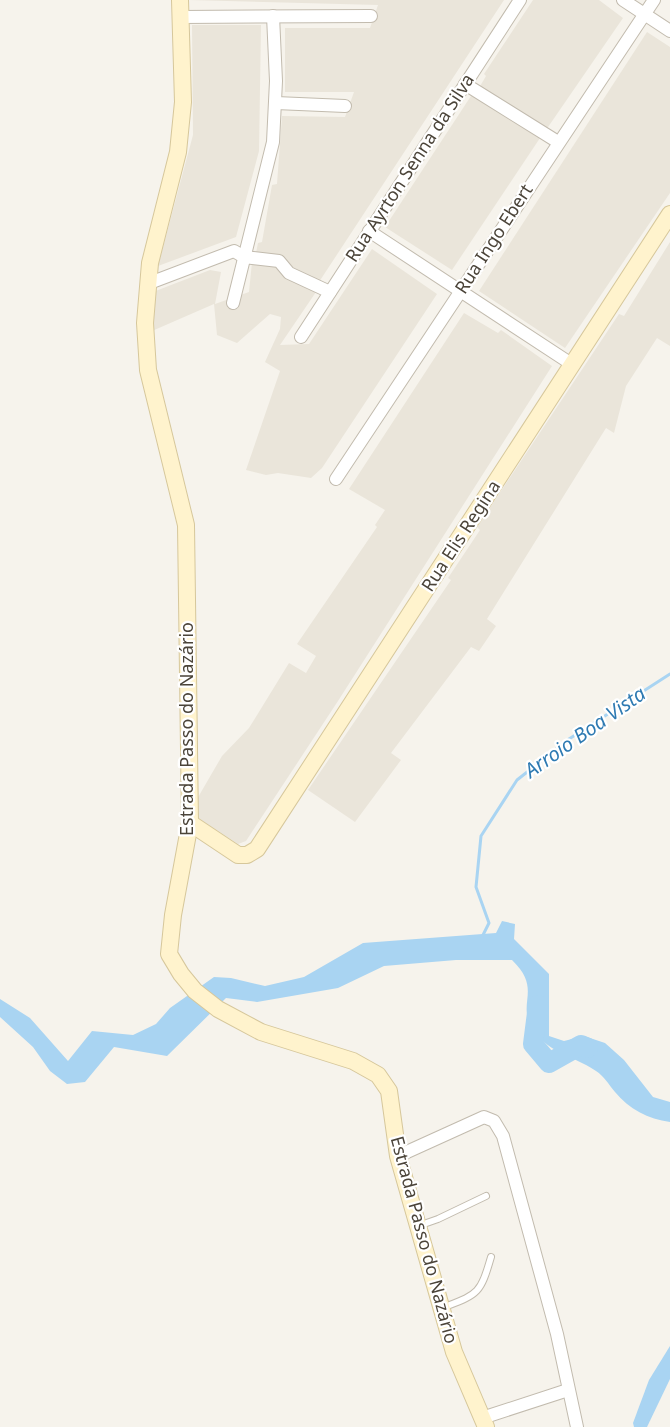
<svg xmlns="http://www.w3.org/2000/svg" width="670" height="1427" viewBox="0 0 670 1427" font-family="'Noto Sans',sans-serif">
<rect width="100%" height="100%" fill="#f6f3ec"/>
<g fill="#eae5da">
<path d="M189,0H504L319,282L296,270L281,256L256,253L258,243L262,242L272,185L277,184L282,116L345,117L354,92H285V28H370L378,5Z"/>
<path d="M533,0H599L623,18L546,130L479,88L486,76L484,74Z"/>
<path d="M192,25H261L259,151L236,237L158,266L193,135Z"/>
<path d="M647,32L670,47V193L565,348L479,291Z"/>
<path d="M474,95L540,138L452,270L385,227L471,96Z"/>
<path d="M670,242V346L657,338L626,386L614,433L606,428L487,619L496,626L479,651L471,647L391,753L401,760L355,822L308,790L451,580L448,578L480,530L477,527L619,314L624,316Z"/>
<path d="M372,249L437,294L322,468L311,478L278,473L266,475L246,470L280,371L265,362L280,329L281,317L270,314L237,343L217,335L214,304L152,331L153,292L210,270L221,272L215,304L249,292L252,262L276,265L280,272L316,292L280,345L309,344Z"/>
<path d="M464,313L498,333L501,330L552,366L338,701L246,841L238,844L198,818L197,799L222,756L249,728L289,663L306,673L316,656L297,644L377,527L375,525L385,510L349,489Z"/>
</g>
<g fill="#a9d4f2">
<path d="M502,921L515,924L514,939L549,974V1036L564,1041L584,1036L605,1043L624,1060L653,1097L670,1102V1122C648,1119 629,1109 615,1092C609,1085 604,1076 596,1071C571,1054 546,1054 530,1024C519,1001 541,988 512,960H456L384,966L338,988L257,1002L226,998L167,1056L114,1047L85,1082L67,1084L50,1071L33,1047L0,1017V999L30,1018L68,1061L92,1031L133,1035L156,1024L170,1008L214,977L231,978L265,986L304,977L363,943L496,933Z"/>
<path d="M670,1346V1379L647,1427H634L633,1423L649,1380Z"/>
</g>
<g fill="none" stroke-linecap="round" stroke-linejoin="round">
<path stroke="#a9d4f2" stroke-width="3" d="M482,937L489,923L476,887L481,836L517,780L569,739L670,674"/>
<path stroke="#a9d4f2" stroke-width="20" d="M538,1005L533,1044L549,1063L581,1045L588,1048"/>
<defs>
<g id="lane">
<path d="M418,1226L438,1219L486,1196"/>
<path d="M442,1308C478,1294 480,1295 491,1257"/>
</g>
<g id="street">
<path d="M623,0L670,31"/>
<path d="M181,17L371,16"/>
<path d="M465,84L558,142"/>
<path d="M276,103L345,106"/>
<path d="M369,231L573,365"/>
<path d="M147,284L234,251L244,257L279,261L289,273L330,292"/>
<path d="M233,303L273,142L276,81L273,16"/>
<path d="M301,337L520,0"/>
<path d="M336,479L654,0"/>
<path d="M398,1156L484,1117L494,1121L503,1136L557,1334L577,1427"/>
<path d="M482,1418L568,1390"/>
</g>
<g id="secondary">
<path d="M180,0L183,102L178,152L150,263L145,323L148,370L186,525L190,823L173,915L169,954L181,974L195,991L218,1009L261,1032L353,1061L378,1075L389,1091L398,1156L454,1352L486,1427"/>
<path d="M190,823L238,855H247L257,849L670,214"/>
</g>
</defs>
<use href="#lane" stroke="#c2bbae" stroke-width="8"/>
<use href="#street" stroke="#c2bbae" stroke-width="14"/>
<use href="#secondary" stroke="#d6c79b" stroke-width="18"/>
<use href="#lane" stroke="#fff" stroke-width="6"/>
<use href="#street" stroke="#fff" stroke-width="12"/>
<use href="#secondary" stroke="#fff3cd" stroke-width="16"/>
</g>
<g text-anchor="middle" stroke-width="4.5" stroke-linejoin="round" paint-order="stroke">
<g font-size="18" fill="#4b4439" stroke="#fff">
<text transform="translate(410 168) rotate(-57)" y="6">Rua Ayrton Senna da Silva</text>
<text transform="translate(494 239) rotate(-57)" y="6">Rua Ingo Ebert</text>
<text transform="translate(461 536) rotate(-57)" y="6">Rua Elis Regina</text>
<text transform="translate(187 729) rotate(-90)" y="6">Estrada Passo do Nazário</text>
<text transform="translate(424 1240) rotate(75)" y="6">Estrada Passo do Nazário</text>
</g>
<g font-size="20" font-style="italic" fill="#2e7ab2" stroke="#fff">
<text transform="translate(585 732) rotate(-35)" y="7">Arroio Boa Vista</text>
</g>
</g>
</svg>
